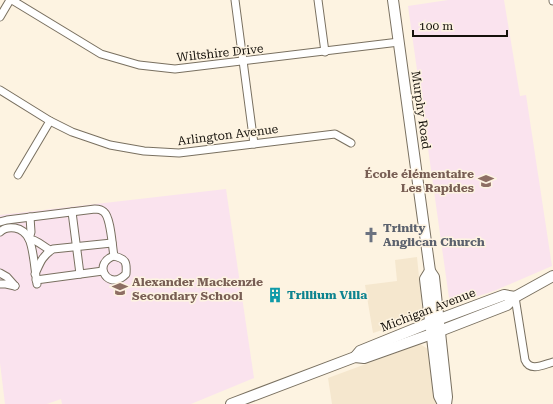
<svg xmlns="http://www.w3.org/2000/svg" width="553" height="404" viewBox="0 0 553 404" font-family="'Roboto Serif',serif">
<rect width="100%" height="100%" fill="#fdf3e1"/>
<g fill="#f5e7ce">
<path d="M417,257L423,317L373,333L365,285L397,281L395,260Z"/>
<path d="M420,344L428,349L436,404H332L328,378Z"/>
</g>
<g fill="#fae3ee">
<path d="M448,0H504L520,96L526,95L552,266L494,291L450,305L408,6Z"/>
<path d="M226,189L254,378L191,404H62L61,399L47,404H5L0,363V215Z"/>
</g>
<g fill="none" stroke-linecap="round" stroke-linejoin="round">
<defs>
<g id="street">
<path d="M12,0L101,54L139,65L175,69L399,42"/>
<path d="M235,0L254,144"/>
<path d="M318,0L325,52"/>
<path d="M553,0V1"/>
<path d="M0,17L10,0"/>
<path d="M0,90L50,121L72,132L110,145L144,151L179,153L335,134L351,143"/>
<path d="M18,175L50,121"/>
<path d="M72,212L80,274"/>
<path d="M30,217L31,232L29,239C36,239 44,247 50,250"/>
<path d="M0,222L7,220L95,209C98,209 101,209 104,212C111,218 112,246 114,256"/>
<path d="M0,232C4,228 9,227 15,228C21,229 26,233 29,239C34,250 35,272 37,284"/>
<path d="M114,256C126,259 127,262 126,274C125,275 123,277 121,278C106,287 93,263 114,256Z"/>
<path d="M0,273L7,277L15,286"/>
<path d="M35,274C40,263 42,256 53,249L112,243"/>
<path d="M36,280L103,271"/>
<path d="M0,284H6L15,286"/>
<path d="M515,297L525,360C530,372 543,365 553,362"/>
</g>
<g id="secondary">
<path d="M393,0L430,271L434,277L447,397L446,404"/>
<path d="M430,271L425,279L439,396L443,404"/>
<path d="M355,357L360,351L429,323L504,295L515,297"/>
<path d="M231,404L355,357L364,358L440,331L507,305L515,297L553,276"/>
</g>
</defs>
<use href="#street" stroke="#797060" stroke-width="9"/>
<use href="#secondary" stroke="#797060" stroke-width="12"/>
<use href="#street" stroke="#fff" stroke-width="7"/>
<use href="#secondary" stroke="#fff" stroke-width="10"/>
</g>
<defs>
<symbol id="school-bare" viewBox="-9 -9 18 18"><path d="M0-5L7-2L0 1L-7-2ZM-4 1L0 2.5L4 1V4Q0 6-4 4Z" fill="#8d6e63" stroke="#fdf3e1" stroke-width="2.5" paint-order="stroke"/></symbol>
<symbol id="church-bare" viewBox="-9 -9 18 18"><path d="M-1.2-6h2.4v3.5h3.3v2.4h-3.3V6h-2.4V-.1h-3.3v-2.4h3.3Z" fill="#6b7280" stroke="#fdf3e1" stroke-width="2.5" paint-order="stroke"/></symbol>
<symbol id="building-bare" viewBox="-9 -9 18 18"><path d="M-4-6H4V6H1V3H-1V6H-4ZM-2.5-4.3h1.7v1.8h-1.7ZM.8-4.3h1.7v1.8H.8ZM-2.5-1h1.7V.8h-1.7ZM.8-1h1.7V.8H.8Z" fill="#0f9aa8" stroke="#fdf3e1" stroke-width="2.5" paint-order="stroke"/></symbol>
</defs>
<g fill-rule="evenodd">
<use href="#school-bare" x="475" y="170" width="22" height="22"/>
<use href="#church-bare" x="360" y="224" width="22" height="22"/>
<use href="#school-bare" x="109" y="278" width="22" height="22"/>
<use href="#building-bare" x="264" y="284" width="22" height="22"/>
</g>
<g text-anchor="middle" stroke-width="3" stroke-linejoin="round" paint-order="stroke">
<g font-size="12" fill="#15110b" stroke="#fdf3e1">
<text transform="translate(220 53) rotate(-6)" y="4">Wiltshire Drive</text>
<text transform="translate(421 110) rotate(82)" y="4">Murphy Road</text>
<text transform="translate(228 135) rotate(-7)" y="4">Arlington Avenue</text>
<text transform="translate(428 310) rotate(-21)" y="4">Michigan Avenue</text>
</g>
<g font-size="12" font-weight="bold" fill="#785e54" stroke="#fdf3e1" text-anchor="end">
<text x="474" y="178">École élémentaire<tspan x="474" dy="14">Les Rapides</tspan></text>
<text x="132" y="286" text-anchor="start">Alexander Mackenzie<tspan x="132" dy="14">Secondary School</tspan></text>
</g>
<g font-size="12" font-weight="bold" fill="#5b616d" stroke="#fdf3e1" text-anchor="start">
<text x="383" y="232">Trinity<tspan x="383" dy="14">Anglican Church</tspan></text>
</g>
<g font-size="12" font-weight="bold" fill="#0d838f" stroke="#fdf3e1" text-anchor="start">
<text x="287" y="299">Trillium Villa</text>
</g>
</g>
<path d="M413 30v6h94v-6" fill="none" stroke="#15110b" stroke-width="2"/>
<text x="419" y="30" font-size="12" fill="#15110b" stroke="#fdf3e1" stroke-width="3" paint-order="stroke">100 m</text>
</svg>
